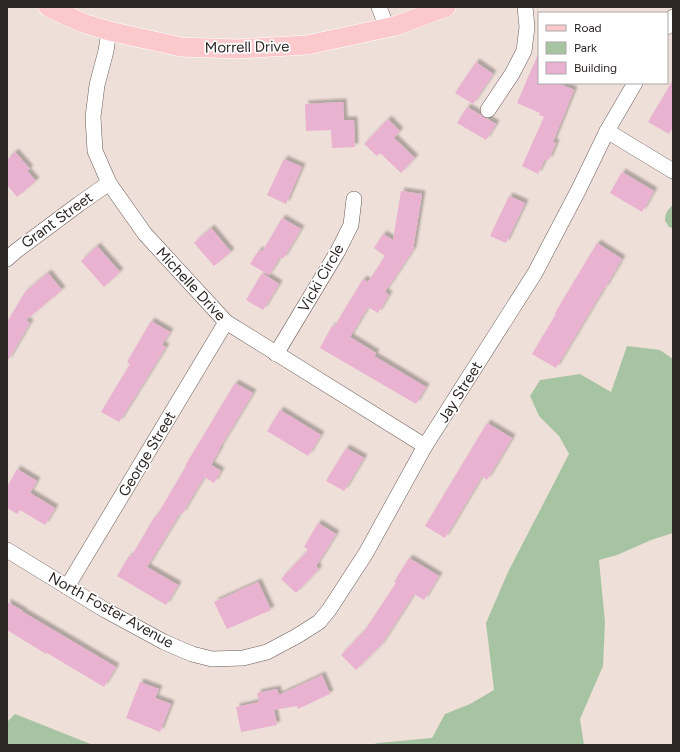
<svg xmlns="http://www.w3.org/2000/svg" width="680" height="752" viewBox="0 0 680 752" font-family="Figtree,sans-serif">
<defs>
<filter id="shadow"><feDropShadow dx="3.5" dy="-3.5" stdDeviation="1" flood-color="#0004"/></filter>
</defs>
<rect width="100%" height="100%" fill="#efdfd9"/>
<g fill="#a7c4a2">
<path d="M673,205V228L669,227L665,221C665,214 667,210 673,205Z"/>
<path d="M627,346L660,350L673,359V533L651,540L617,555L599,560L605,622L603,666L580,719L584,745H370L378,743L432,738L445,714L470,704L494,690L486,623L508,572L569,454L559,436L539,416L530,396L540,380L580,374L611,392Z"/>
<path d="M15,714L93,745H7V722Z"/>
</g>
<g fill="#eab2d1" filter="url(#shadow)">
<path d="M539,52V83H558L574,90L553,142L556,143L549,160L545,159L538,174L522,166L544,117L539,115L540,113L517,103Z"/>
<path d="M476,62L493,74L473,104L455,93Z"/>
<path d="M673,80V127L669,134L648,122Z"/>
<path d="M343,102L344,120H354L355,147L332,148L331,130L306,131L305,104Z"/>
<path d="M467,107L496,124L486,140L457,123Z"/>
<path d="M388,119L400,131L394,138L415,158L401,173L380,153L377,156L364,144Z"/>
<path d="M15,152L30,169L27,171L36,181L17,197L7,185V160Z"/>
<path d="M284,159L302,167L286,204L267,195Z"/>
<path d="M622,172L654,191L642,212L610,193Z"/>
<path d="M401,191L422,194L413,250L385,292L389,295L378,313L368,307L350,337L376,353L374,356L426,387L416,404L320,348L332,326L334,327L363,279L368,282L385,256L374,248L383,234L393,240Z"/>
<path d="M509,196L525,203L506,243L490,236Z"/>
<path d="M282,218L301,229L283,259L280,257L269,275L250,264L259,250L262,252Z"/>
<path d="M211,228L231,252L214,266L194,243Z"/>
<path d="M597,243L622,259L605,288H604L556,368L532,354L556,314L555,313Z"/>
<path d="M97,246L120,272L104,287L81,261Z"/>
<path d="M48,273L62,290L26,320L30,323L7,362V322L25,292Z"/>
<path d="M262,273L279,284L263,310L246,300Z"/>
<path d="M151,321L170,332L162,345L166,347L119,422L101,412L130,364L127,362Z"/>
<path d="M235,383L253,393L219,449H220L211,465L221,471L214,483L204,477L182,514L180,513L147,567L178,585L166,605L117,576L129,556L131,557L155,516L156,517L186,466H185Z"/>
<path d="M280,410L321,435L308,456L267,431Z"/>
<path d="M487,423L512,438L487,480L482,476L445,538L425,526Z"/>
<path d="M346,448L364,458L344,491L326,481Z"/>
<path d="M17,469L37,481L30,493L55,508L45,525L20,510L17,514L7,508V487Z"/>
<path d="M318,523L336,534L316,566L319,569L296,593L281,579L308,550L304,547Z"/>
<path d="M409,558L439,576L424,600L414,594L381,645L356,670L341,655L365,630L396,583L394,582Z"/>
<path d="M258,582L271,610L227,629L214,602Z"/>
<path d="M7,602L23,611V612L116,667L104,687L47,653L46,654L7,630Z"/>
<path d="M322,675L330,694L298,709L297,706L274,710L277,725L241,732L236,707L259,702L257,693L277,689L279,695Z"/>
<path d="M140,682L159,689L155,698L171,704L160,732L126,718Z"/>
</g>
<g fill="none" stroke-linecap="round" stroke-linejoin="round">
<defs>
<g id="minor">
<path d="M379,7L387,28"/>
<path d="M667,27L673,17"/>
<path d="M109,31L106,51L97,85L93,117L95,151L109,183L145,234L226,322L425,446"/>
<path d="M488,110L512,74L524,51L527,27L525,7"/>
<path d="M607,131L673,171"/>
<path d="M7,259L16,251L79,204L109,183"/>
<path d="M276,354L338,251L351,225L354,199"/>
<path d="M7,550L105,610L164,642L192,654L212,659L243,658L267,652L297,636L319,622L329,610L366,553L425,446L535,273L579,189L607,131L635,83"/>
<path d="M67,587L226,322"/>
</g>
<path id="major" d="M48,7L83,23L109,31L181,47L236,49L307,45L395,26L446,7"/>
</defs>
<use href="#minor" stroke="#695c57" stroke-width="16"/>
<use href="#major" stroke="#fff" stroke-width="20"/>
<use href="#minor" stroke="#fff" stroke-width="15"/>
<use href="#major" stroke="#fbc8cc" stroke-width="19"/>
</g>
<g text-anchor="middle" stroke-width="3.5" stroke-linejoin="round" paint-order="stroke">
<g font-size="15" fill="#2d2725" stroke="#fff">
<text transform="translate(247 47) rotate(-1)" y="5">Morrell Drive</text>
<text transform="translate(57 220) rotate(-36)" y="5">Grant Street</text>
<text transform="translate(321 278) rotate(-60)" y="5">Vicki Circle</text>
<text transform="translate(191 284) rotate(47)" y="5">Michelle Drive</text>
<text transform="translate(460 392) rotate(-58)" y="5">Jay Street</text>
<text transform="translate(147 454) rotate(-59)" y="5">George Street</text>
<text transform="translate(111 610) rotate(29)" y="5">North Foster Avenue</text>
</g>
</g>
<rect width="680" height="752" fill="none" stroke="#2d2725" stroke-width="16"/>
<rect x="538" y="12" width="130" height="72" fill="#ffffff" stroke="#aba9a8"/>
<rect x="546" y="25" width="20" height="6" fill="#fbc8cc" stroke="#aba9a8"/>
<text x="574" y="32" font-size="12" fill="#2d2725">Road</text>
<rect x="546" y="42" width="20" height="12" fill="#a7c4a2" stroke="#aba9a8"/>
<text x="574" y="52" font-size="12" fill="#2d2725">Park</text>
<rect x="546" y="62" width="20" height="12" fill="#eab2d1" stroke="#aba9a8"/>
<text x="574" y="72" font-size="12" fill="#2d2725">Building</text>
</svg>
